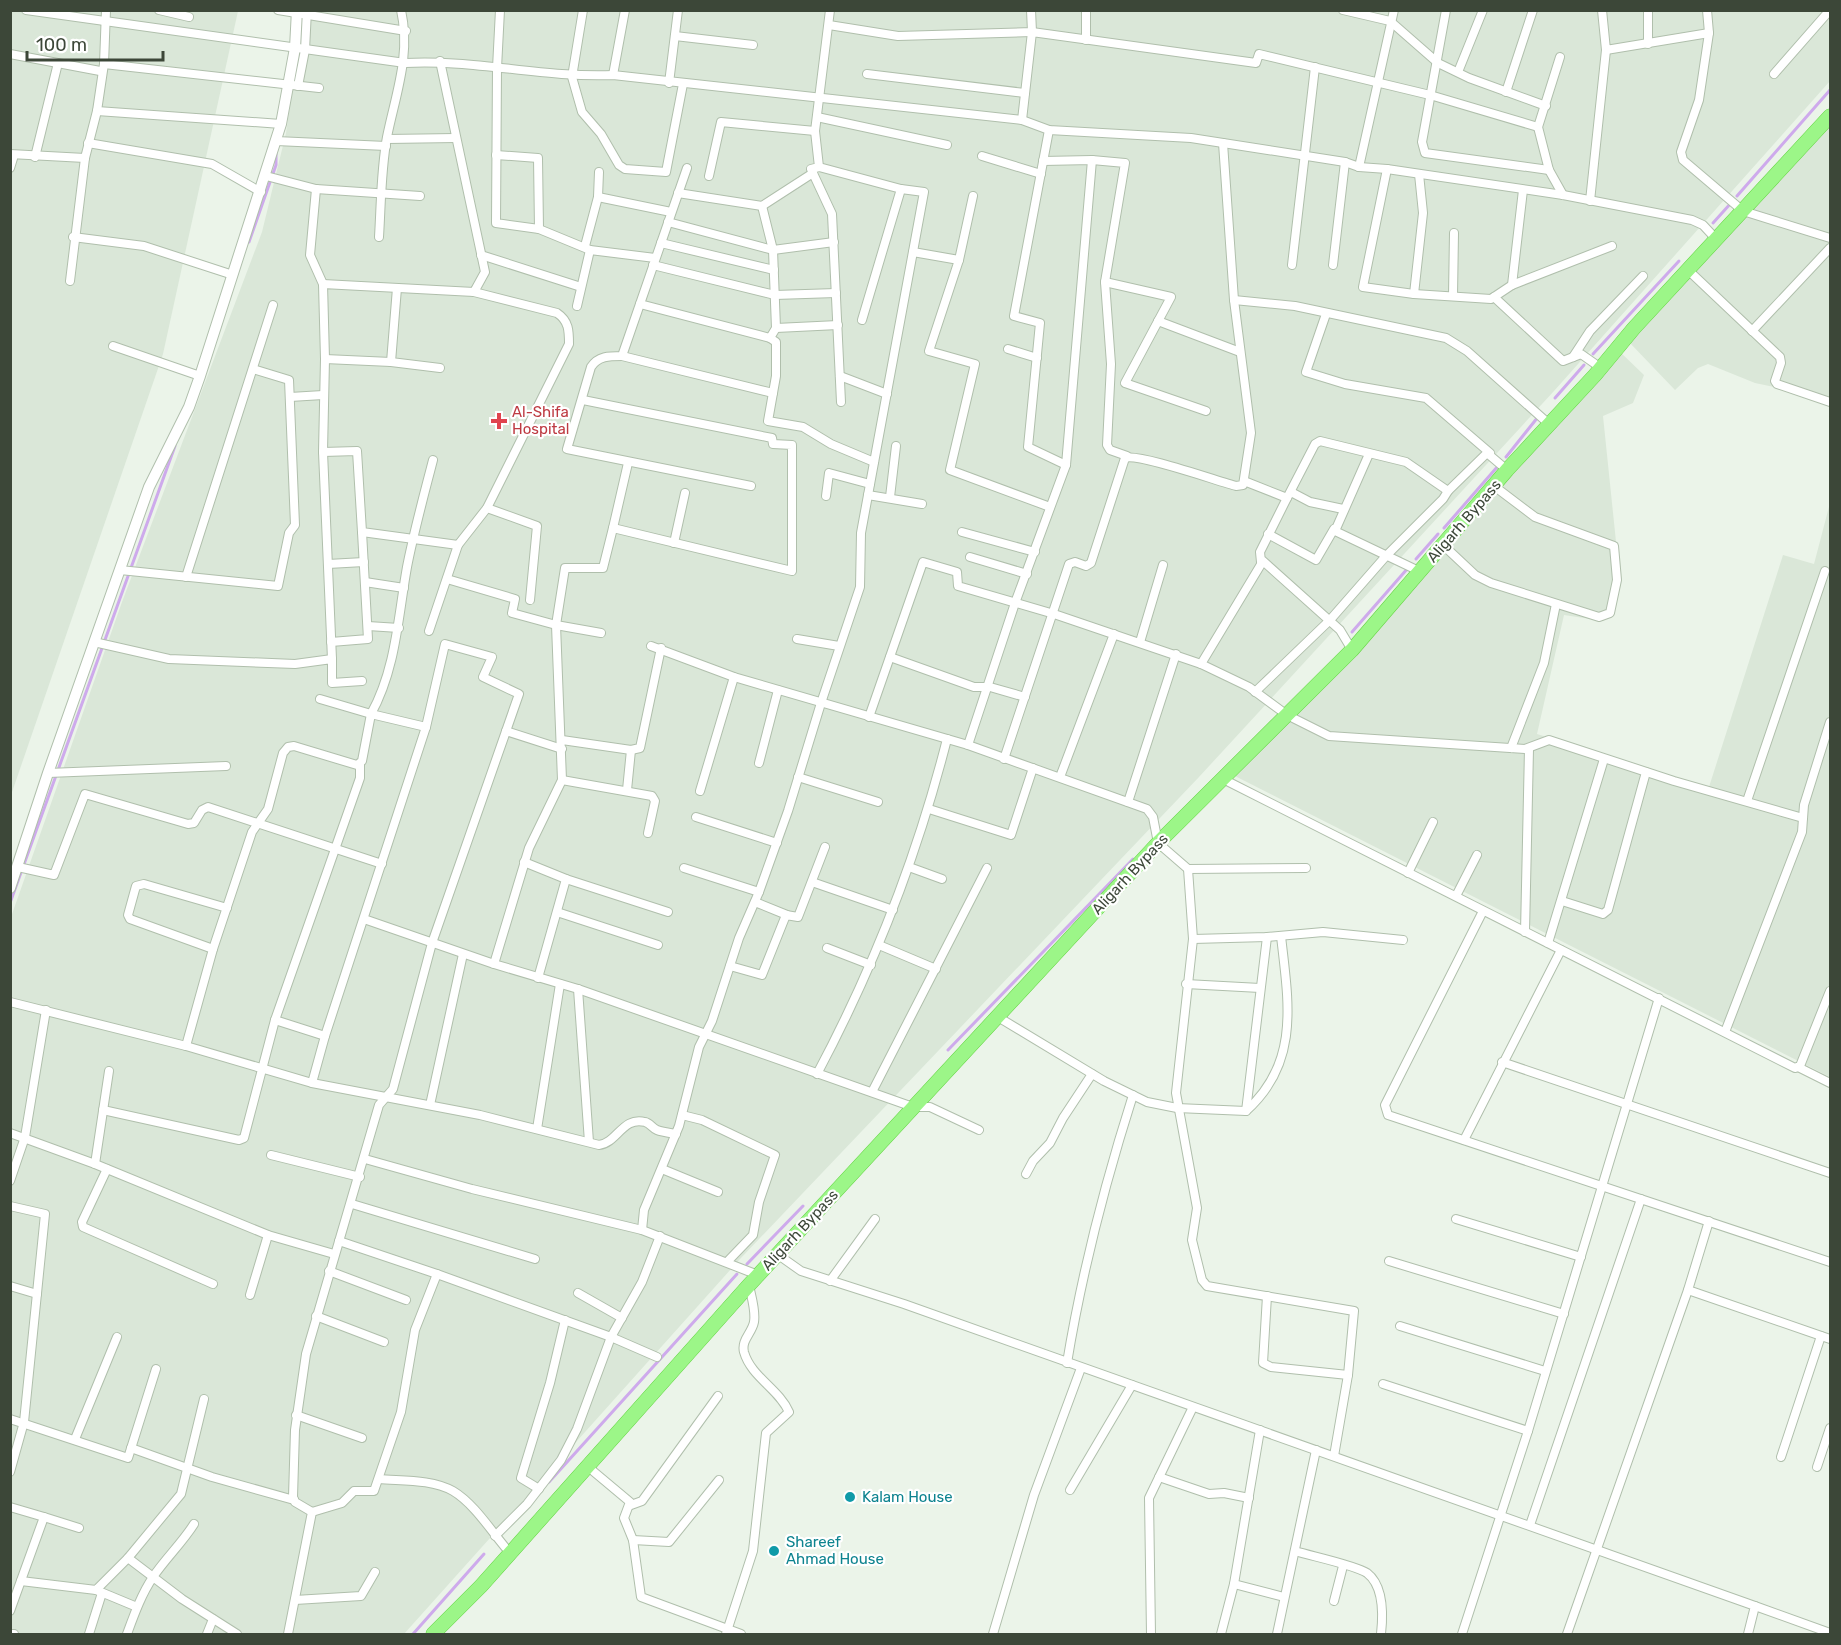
<svg xmlns="http://www.w3.org/2000/svg" width="1841" height="1645" viewBox="0 0 1841 1645" font-family="Rubik,sans-serif">
<rect width="100%" height="100%" fill="#ebf4e9"/>
<g fill="#dae7d8">
<path d="M11,11H238L163,354L11,795Z"/>
<path d="M303,11H1830V81L1554,391L1199,777L740,1259L404,1634H11V917L122,602L262,232L286,133Z"/>
<path d="M1830,118V399L1755,383L1708,364L1698,368L1675,390L1629,342Z"/>
<path d="M1618,350L1644,375L1633,403L1603,416L1618,561L1604,621L1564,615L1537,734L1709,787L1783,555L1814,564L1830,503V1077L1231,774Z"/>
</g>
<g fill="none" stroke-linecap="round" stroke-linejoin="round">
<g stroke="#ceaaec" stroke-width="3">
<path d="M1737,196L1830,90"/>
<path d="M1713,223L1731,203"/>
<path d="M249,242L276,165V154"/>
<path d="M1593,354L1679,261"/>
<path d="M1555,398L1584,365"/>
<path d="M1506,457L1538,417"/>
<path d="M1444,528L1498,466"/>
<path d="M1416,559L1438,534"/>
<path d="M1352,632L1408,568"/>
<path d="M10,903L175,446"/>
<path d="M948,1050L1133,859"/>
<path d="M747,1264L803,1206"/>
<path d="M549,1482L737,1274"/>
<path d="M413,1634L484,1554"/>
</g>
<defs>
<g id="minor">
<path d="M26,10L405,63C474,59 543,78 613,75L1022,120L1049,130L1191,138L1345,162L1359,167L1387,169L1563,195L1692,220L1703,225L1717,240"/>
<path d="M159,10L189,17"/>
<path d="M278,10L406,31"/>
<path d="M500,10L497,68L496,223L539,229L590,250L577,306"/>
<path d="M583,10L572,77L582,112L601,134L619,165L625,169L666,172L683,84"/>
<path d="M830,10L815,131L819,167L811,169L832,214L841,402"/>
<path d="M1343,10L1390,21L1438,63L1469,78L1546,106"/>
<path d="M1446,10L1422,142L1425,153L1549,170"/>
<path d="M1602,10L1606,50L1709,33"/>
<path d="M1648,10V44"/>
<path d="M1707,10L1709,33L1699,100L1681,152L1683,160L1743,211L1830,238"/>
<path d="M829,25L898,36L1032,32L1031,10"/>
<path d="M675,36L753,45"/>
<path d="M1086,40V10"/>
<path d="M10,54L100,71"/>
<path d="M1560,57L1538,127L1549,170L1563,195"/>
<path d="M104,64L319,88"/>
<path d="M1458,72L1483,10"/>
<path d="M867,74L1025,93"/>
<path d="M1774,74L1830,10"/>
<path d="M613,75L625,10"/>
<path d="M669,83L678,10"/>
<path d="M298,86L305,50L307,10"/>
<path d="M1506,92L1533,10"/>
<path d="M97,111L281,124"/>
<path d="M817,117L947,145"/>
<path d="M1022,120L1032,32L1256,63L1259,54L1430,95L1538,127"/>
<path d="M1049,130L1014,316L1040,323L1028,447L1066,465"/>
<path d="M387,139L456,138"/>
<path d="M276,141L386,146"/>
<path d="M88,143L212,164L261,192"/>
<path d="M10,154L85,158"/>
<path d="M496,155L538,158L539,229"/>
<path d="M982,156L1041,174"/>
<path d="M35,157L58,63"/>
<path d="M1043,161L1092,160L1125,163L1105,282L1111,364L1107,445L1110,450L1127,456"/>
<path d="M1359,167L1394,10"/>
<path d="M10,168L14,155"/>
<path d="M687,168L622,356C609,356 598,356 591,367L567,449L751,486"/>
<path d="M1387,169L1363,287L1414,294L1491,299L1512,285L1523,190"/>
<path d="M266,176L316,189L420,196"/>
<path d="M709,176L721,122L815,131"/>
<path d="M316,189L310,255L323,284"/>
<path d="M678,193L762,206L813,173"/>
<path d="M598,197L671,212"/>
<path d="M1590,201L1606,50"/>
<path d="M762,206L773,250L776,328L770,338L776,342V376L768,421L803,427L831,444L874,462"/>
<path d="M668,222L773,250L834,242"/>
<path d="M73,237L144,246L233,275"/>
<path d="M379,237C381,205 381,169 387,137C396,93 411,55 401,10"/>
<path d="M661,243L774,270"/>
<path d="M585,246L598,197L599,172"/>
<path d="M590,250L655,258"/>
<path d="M913,252L959,260L929,351L975,364L950,470L1050,507"/>
<path d="M481,255L581,287"/>
<path d="M959,260L973,196"/>
<path d="M653,265L775,295L836,293"/>
<path d="M1292,265L1315,67"/>
<path d="M1333,265L1345,162"/>
<path d="M1688,270L1780,357L1781,363L1775,381L1777,384L1830,402"/>
<path d="M70,281L85,158L97,111L104,64L106,10"/>
<path d="M1105,282L1171,297L1125,383L1206,411"/>
<path d="M1512,285L1612,246"/>
<path d="M397,288L391,362L440,368"/>
<path d="M1414,294L1423,213L1419,174"/>
<path d="M1453,296L1454,233"/>
<path d="M1494,297L1563,361L1581,354L1601,368"/>
<path d="M1234,300L1295,306L1446,338L1467,351L1549,424"/>
<path d="M640,304L770,338"/>
<path d="M1326,314L1306,372L1345,384L1426,398L1490,453"/>
<path d="M862,320L901,189"/>
<path d="M1158,321L1240,352"/>
<path d="M776,328L838,325"/>
<path d="M1752,331L1830,248"/>
<path d="M113,346L200,376"/>
<path d="M1008,349L1037,358"/>
<path d="M622,356L773,393"/>
<path d="M1573,357L1590,331L1643,276"/>
<path d="M325,359L391,362"/>
<path d="M840,376L887,394"/>
<path d="M290,397L323,395"/>
<path d="M323,452L357,451L362,532L458,545"/>
<path d="M1369,454L1335,531L1421,572"/>
<path d="M1244,481L1287,498L1315,444L1320,441L1406,462L1448,491L1487,453L1507,470"/>
<path d="M1291,492L1310,502L1343,509"/>
<path d="M868,495L922,504"/>
<path d="M826,496L829,473L870,484"/>
<path d="M890,497L896,446"/>
<path d="M487,508L537,526L530,600"/>
<path d="M613,528L628,463"/>
<path d="M962,532L1035,552"/>
<path d="M1268,534L1316,560L1334,529"/>
<path d="M674,543L685,493"/>
<path d="M1442,544L1475,575L1491,583L1599,617L1610,613L1617,580L1614,546L1535,517L1494,486"/>
<path d="M970,557L1027,574"/>
<path d="M1261,562L1260,552L1287,498"/>
<path d="M328,564L364,562"/>
<path d="M120,570L278,586L289,533L295,525L289,380L253,369"/>
<path d="M186,577L273,305"/>
<path d="M447,579L515,599L512,613L556,625L601,633"/>
<path d="M365,582L404,588"/>
<path d="M368,626L399,628"/>
<path d="M429,631L458,545L487,508L569,344C569,331 569,321 557,313L474,292"/>
<path d="M797,639L839,646"/>
<path d="M94,642L169,659L295,664L332,659V683L362,681"/>
<path d="M331,642L368,639L362,532"/>
<path d="M1140,642L1163,565"/>
<path d="M651,646L734,677L968,745L1147,809L1153,817L1158,843L1188,869L1306,868"/>
<path d="M890,657L974,687H990L1025,697"/>
<path d="M332,659L323,452L325,359L323,284L474,292L485,272L440,61"/>
<path d="M1201,664L1263,561L1340,630L1352,650"/>
<path d="M1255,692L1330,620L1386,556L1443,499L1448,491"/>
<path d="M320,699L371,714C396,669 398,617 407,567C414,531 424,495 433,460"/>
<path d="M869,717L923,562L957,572L958,586L1054,614L1201,664L1249,687L1287,715L1329,736L1525,749L1549,740L1674,781L1803,818"/>
<path d="M506,731L562,749"/>
<path d="M562,740L631,750L640,748L661,648"/>
<path d="M968,745L1015,603L1066,465L1092,160"/>
<path d="M1511,748L1544,663L1556,604"/>
<path d="M1004,759L1069,564L1075,562L1086,566L1091,563L1125,458C1138,453 1217,481 1236,486L1243,485L1251,433L1234,300L1223,143"/>
<path d="M759,763L778,690"/>
<path d="M48,773L226,766"/>
<path d="M798,777L878,802"/>
<path d="M1060,777L1114,634"/>
<path d="M1221,778L1795,1068L1800,1066L1830,991"/>
<path d="M562,780L652,796L655,801L648,833"/>
<path d="M627,790L631,750"/>
<path d="M700,791L734,677"/>
<path d="M1747,801L1825,571"/>
<path d="M1128,802L1176,654"/>
<path d="M929,809L1011,835L1033,768"/>
<path d="M696,817L777,843"/>
<path d="M524,862L566,879L538,978"/>
<path d="M18,867L54,875L85,794L188,824L194,823L202,810L208,807L382,864"/>
<path d="M909,867L942,879"/>
<path d="M684,868L759,892"/>
<path d="M1188,869L1193,939L1176,1093L1197,1208L1192,1240L1202,1280L1207,1286L1354,1311L1348,1375L1334,1456"/>
<path d="M1408,873L1433,822"/>
<path d="M566,879L668,912"/>
<path d="M812,882L893,910"/>
<path d="M1456,896L1477,855"/>
<path d="M1562,901L1603,914L1608,910L1646,772"/>
<path d="M755,902L787,915"/>
<path d="M1483,911L1385,1105L1388,1115L1830,1262"/>
<path d="M557,912L658,945"/>
<path d="M364,919L494,964L578,989L913,1107H930L979,1130"/>
<path d="M1525,932L1529,749"/>
<path d="M1193,939L1267,937L1323,932L1403,940"/>
<path d="M1548,943L1604,759"/>
<path d="M879,945L936,969"/>
<path d="M827,948L871,965"/>
<path d="M213,949L130,919L128,915L136,886L144,884L227,908"/>
<path d="M494,964L529,848L562,780L556,625L565,568H603L613,528L792,571V445L773,444L772,438L583,400"/>
<path d="M730,966L762,975L786,915L798,917L825,847"/>
<path d="M1186,984L1260,988"/>
<path d="M578,989L589,1142"/>
<path d="M10,1002L186,1046L312,1083L480,1115L599,1145C617,1143 623,1116 645,1122C650,1123 652,1128 657,1130C662,1132 670,1133 676,1134"/>
<path d="M998,1017L1104,1081L1147,1102L1177,1108L1246,1111C1301,1062 1288,1000 1281,936"/>
<path d="M275,1020L325,1036"/>
<path d="M1725,1032L1802,832L1804,805L1830,722"/>
<path d="M186,1046L213,949L252,832L268,809L283,753L288,747L294,746L357,765L362,761L371,714L426,727"/>
<path d="M1502,1062L1830,1173"/>
<path d="M1798,1067L1830,1083"/>
<path d="M817,1074C874,967 917,857 947,739"/>
<path d="M872,1092L987,868"/>
<path d="M430,1105L463,954"/>
<path d="M103,1110L239,1140L244,1138L275,1020L360,778V764"/>
<path d="M1246,1111L1267,937"/>
<path d="M682,1115L702,1120L775,1155L759,1202L753,1235L727,1262"/>
<path d="M537,1129L560,984"/>
<path d="M10,1133L95,1164L268,1235L334,1254"/>
<path d="M1464,1140L1561,950"/>
<path d="M271,1155L360,1177"/>
<path d="M365,1159L472,1189L642,1230L758,1275"/>
<path d="M95,1164L109,1071"/>
<path d="M107,1169L82,1222L83,1227L213,1284"/>
<path d="M662,1169L718,1192"/>
<path d="M1026,1174L1033,1161L1050,1143L1063,1118L1092,1074"/>
<path d="M10,1181L25,1137L46,1010"/>
<path d="M352,1204L535,1259"/>
<path d="M10,1206L45,1214L24,1422L10,1472"/>
<path d="M1456,1219L1581,1257"/>
<path d="M642,1230L644,1210L679,1126L699,1047L712,1021L739,938L759,892L788,811L821,703L860,587L861,533L924,192L901,189L819,167"/>
<path d="M339,1241L437,1274"/>
<path d="M777,1254L801,1271L904,1304L1755,1606L1748,1634"/>
<path d="M1389,1261L1564,1314"/>
<path d="M329,1271L406,1300"/>
<path d="M830,1281L875,1219"/>
<path d="M10,1286L37,1294"/>
<path d="M1688,1290L1830,1339"/>
<path d="M578,1293L622,1318"/>
<path d="M250,1295L268,1235"/>
<path d="M1267,1296L1263,1363L1271,1367L1348,1375"/>
<path d="M316,1316L384,1342"/>
<path d="M1400,1326L1545,1371"/>
<path d="M1067,1363C1082,1272 1105,1183 1133,1095"/>
<path d="M1383,1384L1528,1431"/>
<path d="M296,1415L362,1438"/>
<path d="M10,1419L128,1458L156,1369"/>
<path d="M75,1439L117,1337"/>
<path d="M131,1448L212,1477L294,1500"/>
<path d="M1781,1457L1821,1336"/>
<path d="M587,1466L630,1502L624,1518L633,1540L641,1597L741,1634"/>
<path d="M1817,1467L1830,1428"/>
<path d="M1159,1477L1209,1494L1224,1493L1249,1498"/>
<path d="M379,1479C402,1481 432,1479 453,1491C475,1504 493,1534 510,1553"/>
<path d="M539,1489L521,1478L550,1383L565,1320"/>
<path d="M1070,1490L1132,1385"/>
<path d="M631,1505L642,1501L718,1396"/>
<path d="M10,1507L44,1517L10,1611"/>
<path d="M312,1512L342,1503L354,1491H374L401,1412L415,1330L437,1274L611,1337L657,1357"/>
<path d="M44,1517L79,1528"/>
<path d="M1530,1525L1641,1199"/>
<path d="M495,1536L527,1504L561,1460L577,1429L611,1337L642,1282L660,1236"/>
<path d="M633,1540L669,1542L719,1480"/>
<path d="M1295,1551C1311,1556 1355,1565 1367,1573C1384,1586 1383,1616 1381,1634"/>
<path d="M128,1558L182,1599L237,1634"/>
<path d="M21,1581L96,1590L128,1558L181,1494L204,1399"/>
<path d="M1234,1584L1284,1597"/>
<path d="M96,1590L137,1607"/>
<path d="M295,1600L361,1596L375,1572"/>
<path d="M1334,1601L1343,1566"/>
<path d="M1755,1606L1830,1633"/>
<path d="M10,1634H14"/>
<path d="M89,1634L102,1593"/>
<path d="M127,1634C134,1615 141,1595 153,1577C165,1559 182,1543 194,1524"/>
<path d="M207,1634L213,1619"/>
<path d="M288,1634L312,1512L295,1502L293,1497L295,1430L306,1354L379,1105L393,1089L432,943L519,694L483,677L492,657L445,644L426,727L325,1036L312,1083"/>
<path d="M726,1634L753,1551L766,1433L789,1412C779,1389 751,1377 744,1352C741,1340 752,1333 754,1322C756,1310 751,1296 749,1285"/>
<path d="M993,1634L1034,1495L1081,1368"/>
<path d="M1151,1634L1149,1498L1193,1407"/>
<path d="M1221,1634L1234,1584L1260,1430"/>
<path d="M1277,1634L1316,1450"/>
<path d="M1462,1634L1528,1431L1659,998"/>
<path d="M1567,1634L1688,1290L1709,1221"/>
</g>
<path id="tertiary" d="M10,888L48,773L149,487L189,407L200,376L281,124L295,48L297,10"/>
<path id="trunk" d="M433,1634L481,1586L749,1285L1158,843L1352,650L1507,470L1595,375L1634,328L1830,116"/>
</defs>
<use href="#minor" stroke="#b0bfac" stroke-width="10"/>
<use href="#tertiary" stroke="#b0bfac" stroke-width="12"/>
<use href="#trunk" stroke="#64d443" stroke-width="15"/>
<use href="#minor" stroke="#fff" stroke-width="8"/>
<use href="#tertiary" stroke="#fff" stroke-width="10"/>
<use href="#trunk" stroke="#9cf688" stroke-width="14"/>
</g>
<path fill="#e0444e" stroke="#fff" stroke-width="2" d="M496 412h6v6h6v6h-6v6h-6v-6h-6v-6h6z"/>
<g fill="#0f9aa8" stroke="#fff" stroke-width="2">
<circle cx="850" cy="1497" r="6"/>
<circle cx="774" cy="1551" r="6"/>
</g>
<g text-anchor="middle" stroke-width="4.5" stroke-linejoin="round" paint-order="stroke">
<g font-size="15" fill="#be3a42" stroke="#fff" text-anchor="start">
<text x="512" y="417">Al-Shifa<tspan x="512" dy="17">Hospital</tspan></text>
</g>
<g font-size="15" fill="#3c4738" stroke="#fff">
<text transform="translate(1464 521) rotate(-49)" y="5">Aligarh Bypass</text>
<text transform="translate(1130 874) rotate(-47)" y="5">Aligarh Bypass</text>
<text transform="translate(800 1230) rotate(-47)" y="5">Aligarh Bypass</text>
</g>
<g font-size="15" fill="#0d838f" stroke="#fff" text-anchor="start">
<text x="862" y="1502">Kalam House</text>
<text x="786" y="1547">Shareef<tspan x="786" dy="17">Ahmad House</tspan></text>
</g>
</g>
<rect width="1841" height="1645" fill="none" stroke="#3c4738" stroke-width="24"/>
<path d="M27 51v9h136v-9" fill="none" stroke="#3c4738" stroke-width="3"/>
<text x="36" y="51" font-size="18" fill="#3c4738" stroke="#ffffff" stroke-width="4.5" paint-order="stroke">100 m</text>
</svg>
